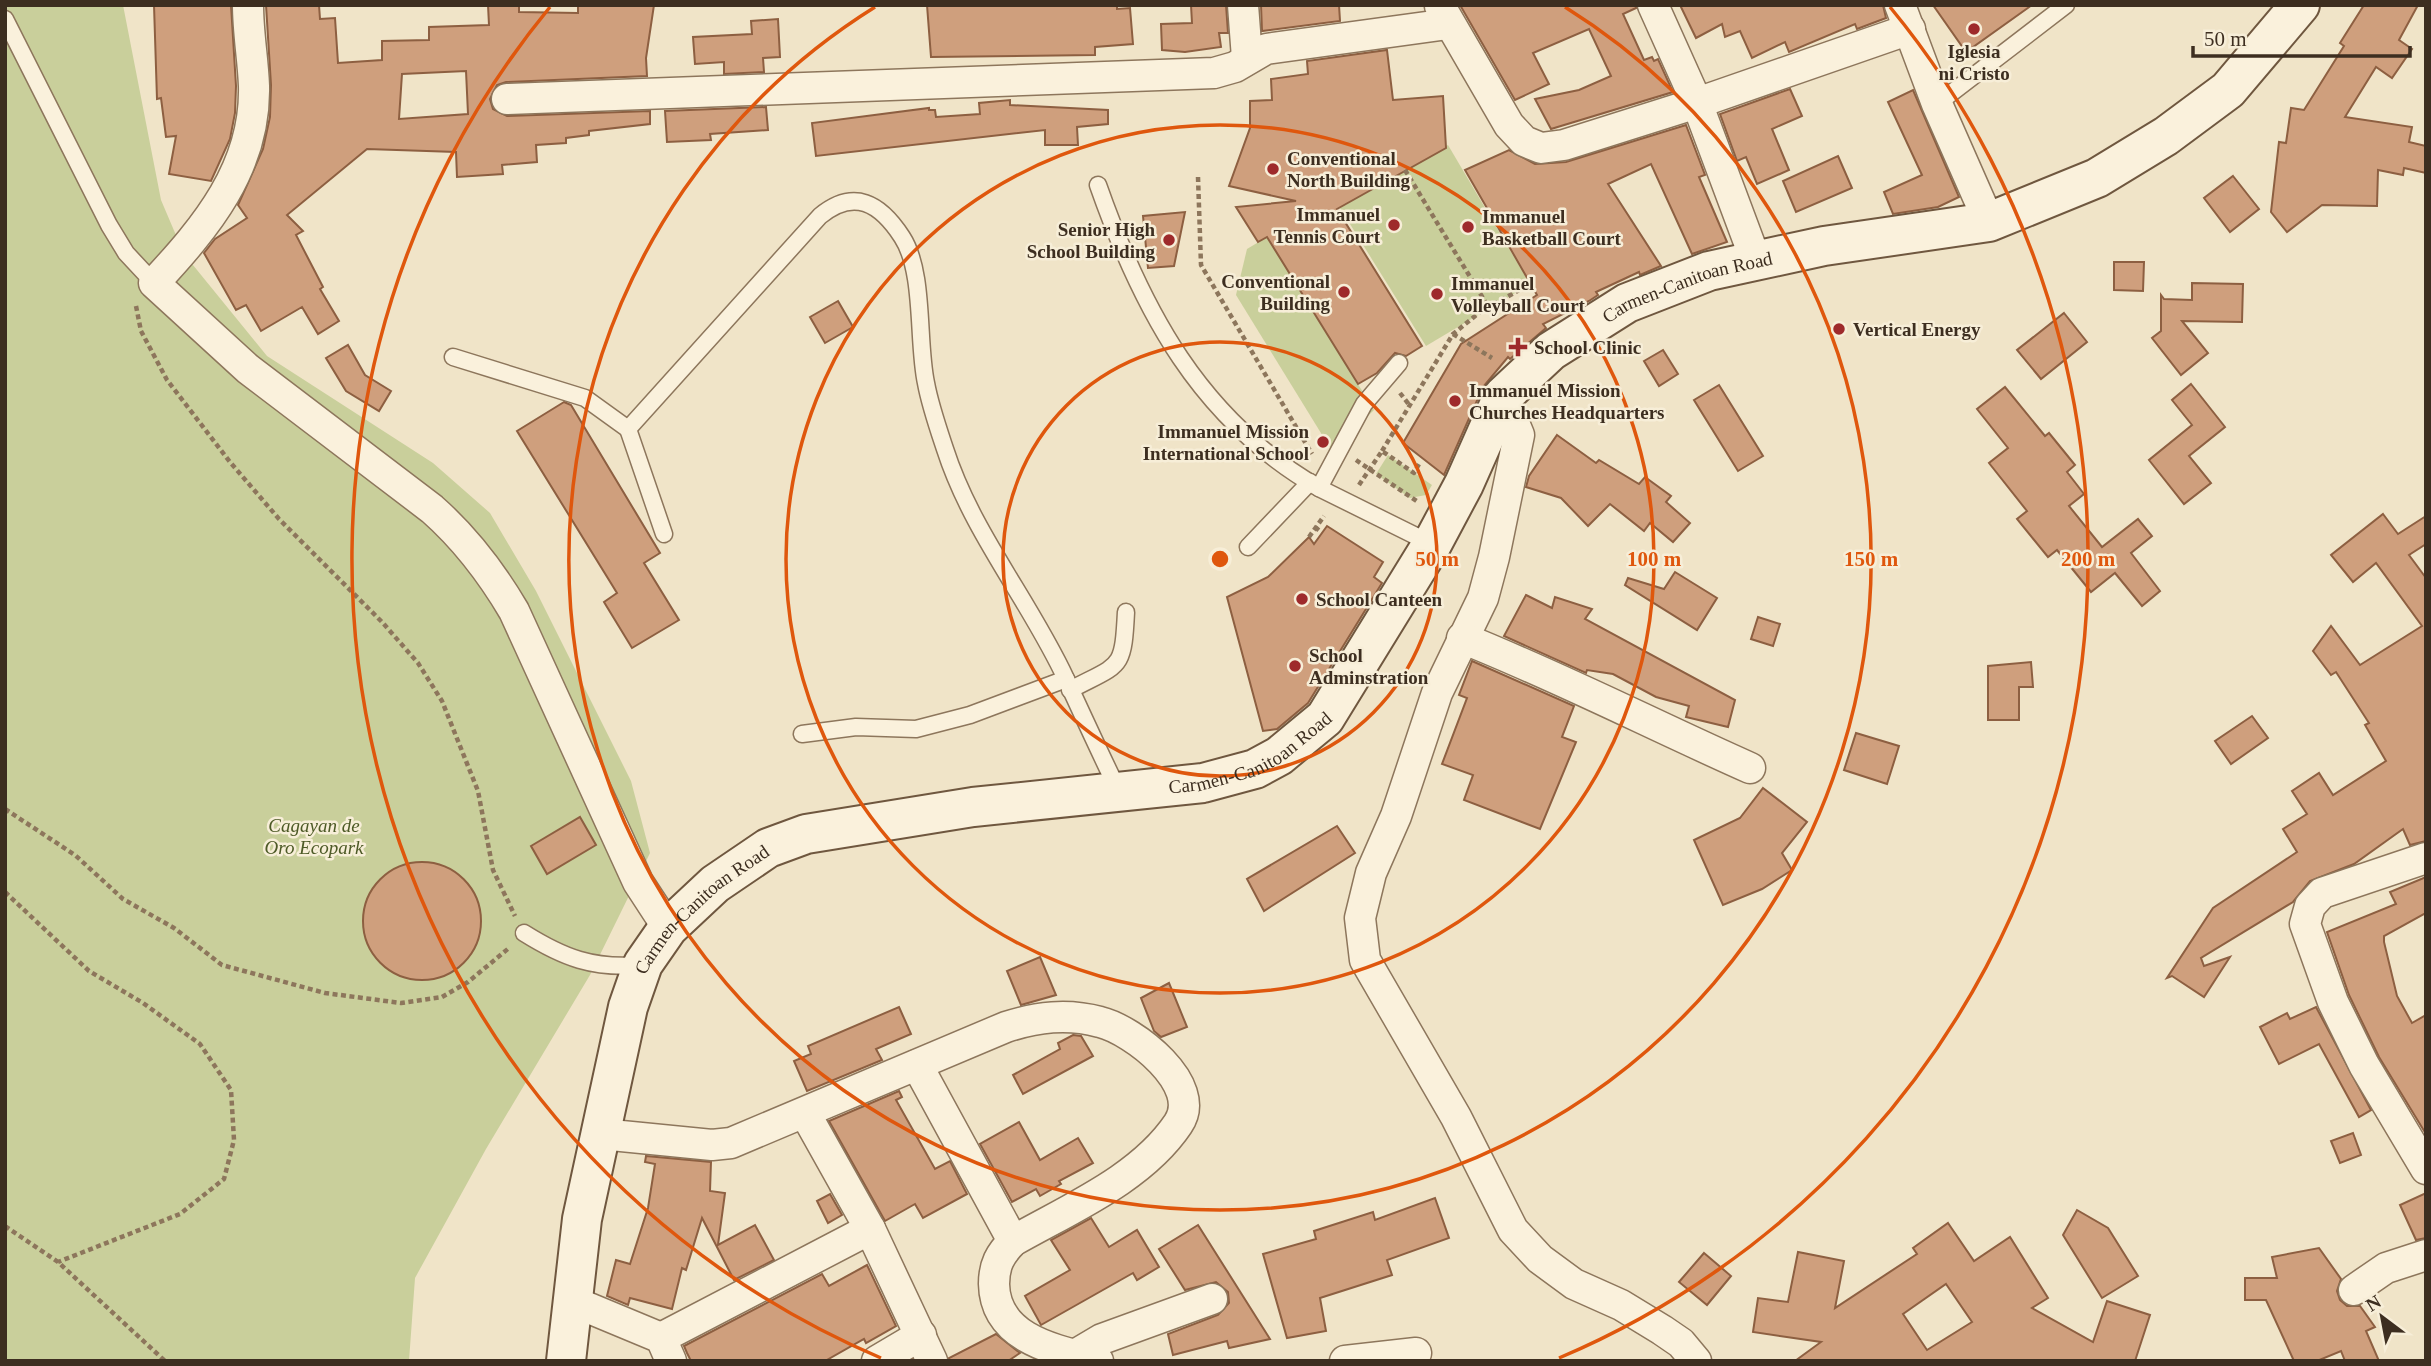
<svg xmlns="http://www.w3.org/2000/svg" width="2431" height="1366" viewBox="0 0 2431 1366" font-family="'Times New Roman',serif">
<rect width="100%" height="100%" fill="#f0e4c8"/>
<g fill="#c9cf9b">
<path d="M5,5H123L161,200L184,254L267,356L433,463L490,513L536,591L631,781L650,853L590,975L486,1149L415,1278L409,1361H5Z"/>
<path d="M1448,145L1530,284L1426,346L1340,208Z"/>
<path d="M1267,237L1374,410L1332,451L1236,295L1247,249Z"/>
<path d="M1388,455L1432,485L1426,495L1410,498L1376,474Z"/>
</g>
<g fill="#cf9f7d" stroke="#8d5f41" stroke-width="2" fill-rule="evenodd">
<path d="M154,5H231L236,86L235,113L230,139L211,181L169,174L176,136L166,137L161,98L157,99Z"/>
<path d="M266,5H319L320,19L335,18L338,63L382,60V41L429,40V27L489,25L488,5H519V12L578,13V5H654L646,58L647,76L506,82L497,85L490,99L493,109L507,116L650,111V124L589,131V135L566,138V143L536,145L537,162L502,165L503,174L457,177L456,152L367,149L287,215L303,231L296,235L323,287L320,289L339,321L318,334L302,307L261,331L246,305L236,310L204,253L215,239L247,218L238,205L263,149L270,117L271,85ZM466,71L468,114L399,119L402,74Z"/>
<path d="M927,5H1117V9L1130,8L1133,44L1095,47V55L931,57Z"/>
<path d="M1191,5H1226L1228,33H1219L1221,47L1185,52L1162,50L1161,24L1192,23Z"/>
<path d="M1261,5H1339L1340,21L1262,31Z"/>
<path d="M1460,5H1636V8L1623,14L1644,60L1652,57L1654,61L1658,59L1673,92L1551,129L1535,99L1579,90L1611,76L1589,29L1533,53L1549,84L1515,100Z"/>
<path d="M1680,5H1883L1886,18L1857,29L1855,24L1789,52L1785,42L1752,58L1740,31L1725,37L1722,24L1696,38Z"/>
<path d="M1933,5H2032L1966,52Z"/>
<path d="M2364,5H2418L2399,40L2412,49L2392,78L2376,67L2345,117L2412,127L2409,142L2426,146V173L2404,168L2403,175L2378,170L2377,206L2322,205L2287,232L2271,212L2279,142L2286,143L2291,108L2304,110L2344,46L2340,43Z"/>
<path d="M778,19L780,57L763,58L764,72L724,74V62L695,64L693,37L752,34L751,21Z"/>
<path d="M1387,50L1393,100L1443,96L1446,148L1337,209L1422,346L1406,356L1395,353L1377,373L1358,384L1267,237L1258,242L1236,207L1296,201L1229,186L1250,128V101L1272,100L1271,79L1308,74L1307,61Z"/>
<path d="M1790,89L1802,116L1772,129L1789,170L1757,184L1746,157L1737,161L1720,114Z"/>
<path d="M1913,90L1959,197L1938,207L1893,214L1884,192L1922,175L1888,102Z"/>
<path d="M1010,100V105L1108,110V124L1077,127L1078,145H1045V130L816,156L812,123L929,108V110H935L936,117L980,114L979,103Z"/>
<path d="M766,107L768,130L710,134L711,140L667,142L665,111Z"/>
<path d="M1686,125L1705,175L1699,177L1727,242L1692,254L1651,164L1608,184L1661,266L1640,275L1639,272L1596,292L1598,295L1589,301L1543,324L1546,328L1510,359L1508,357L1483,387L1444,475L1403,443L1461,344L1537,295L1465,170L1509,150L1535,164L1566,162Z"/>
<path d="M1838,156L1852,188L1796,212L1783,181Z"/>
<path d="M2233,176L2259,209L2230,232L2204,198Z"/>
<path d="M1185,212L1174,266L1148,268L1143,216Z"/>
<path d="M2114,262H2144L2143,291L2114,290Z"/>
<path d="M2192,283L2243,284L2242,322L2182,321L2208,353L2181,375L2152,338L2161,331V295L2164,299L2192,300Z"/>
<path d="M838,301L853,327L825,343L810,317Z"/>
<path d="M2064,313L2087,342L2041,379L2017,350Z"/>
<path d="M348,345L365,375L391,391L379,411L346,391L326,358Z"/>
<path d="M1663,350L1678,374L1659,386L1644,361Z"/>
<path d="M2191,384L2225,427L2189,456L2211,483L2184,504L2149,460L2192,425L2172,400Z"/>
<path d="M1719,385L1763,456L1738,471L1694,400Z"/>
<path d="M2005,387L2045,436L2049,433L2075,465L2067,472L2084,494L2069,506L2102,547L2138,519L2152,536L2131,553L2160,591L2142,606L2115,573L2091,592L2057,550L2048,557L2017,519L2027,511L1989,463L2008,448L1977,409Z"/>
<path d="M564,402L571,405L660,553L644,563L679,620L632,648L604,602L617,593L517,431Z"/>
<path d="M1557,435L1596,463L1599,460L1639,484L1645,477L1671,496L1666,502L1690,523L1673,542L1650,523L1644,531L1610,504L1588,526L1561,498L1526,487L1529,476Z"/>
<path d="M2383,514L2398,534L2426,516V544L2409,555L2426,578V841L2410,845L2403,829L2354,864L2310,881L2293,902L2201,958L2204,966L2230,957L2204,997L2172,976L2167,978L2213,908L2297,852L2283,829L2307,814L2292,791L2319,773L2333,795L2386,761L2365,725L2369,723L2336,672L2331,675L2313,651L2331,626L2360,665L2422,626L2376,563L2353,582L2331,555Z"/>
<path d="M1327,526L1383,562L1374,577L1382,583L1308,703L1277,729L1263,731L1227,597L1268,577L1309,537L1314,544Z"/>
<path d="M1675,572L1717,598L1697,630L1625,585L1628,578L1664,589Z"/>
<path d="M1526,595L1552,608L1555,597L1592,609L1585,619L1735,700L1728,727L1686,717L1689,706L1656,697L1613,674L1587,670L1586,673L1504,636Z"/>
<path d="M1758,617L1780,624L1773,646L1751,639Z"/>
<path d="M1472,661L1574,706L1562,737L1576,742L1540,829L1464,800L1473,775L1442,764L1467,698L1459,695Z"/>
<path d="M2031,662L2033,687H2019V720H1988V666Z"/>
<path d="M2252,716L2268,738L2231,764L2215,741Z"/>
<path d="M1856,733L1899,746L1887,784L1844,770Z"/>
<path d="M1763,788L1807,822L1782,853L1792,870L1762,889L1723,905L1694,840L1740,818Z"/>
<path d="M580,817L596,845L547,874L531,846Z"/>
<path d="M1337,826L1355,853L1264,911L1247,879Z"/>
<circle cx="422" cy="921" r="59"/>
<path d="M2426,877V913L2384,936V942L2397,996L2412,1023L2426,1015V1134L2379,1057L2349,995L2327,932L2396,904L2390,892Z"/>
<path d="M1040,957L1056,995L1021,1005L1007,971Z"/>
<path d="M1169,983L1187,1027L1161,1037L1154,1031L1141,998Z"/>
<path d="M899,1007L911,1034L876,1049L882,1060L807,1091L794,1061L811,1054L808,1046Z"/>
<path d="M2316,1007L2371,1110L2359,1117L2319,1044L2279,1064L2260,1027L2287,1013L2290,1019Z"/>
<path d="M1073,1035L1081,1036L1093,1056L1023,1094L1013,1075L1060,1049L1058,1043Z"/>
<path d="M899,1091L902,1097L896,1100L935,1169L950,1161L967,1194L923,1218L915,1204L885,1221L829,1121Z"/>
<path d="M1019,1122L1040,1160L1078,1138L1093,1163L1059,1181L1061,1184L1040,1196L1036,1189L1012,1202L980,1144Z"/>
<path d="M2353,1133L2361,1155L2340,1163L2331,1141Z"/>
<path d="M646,1156L711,1162L710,1191L725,1193L718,1245L755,1225L774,1260L734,1280L702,1218L686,1270L682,1268L672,1309L630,1298L628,1305L607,1296L616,1260L630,1264L648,1208L655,1164L645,1162Z"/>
<path d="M2426,1193V1238L2416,1240L2400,1205Z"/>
<path d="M830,1194L842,1215L828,1223L817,1201Z"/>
<path d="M1435,1198L1449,1238L1387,1260L1392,1275L1320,1298L1326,1331L1287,1338L1263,1254L1316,1239L1314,1231L1373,1212L1375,1220Z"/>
<path d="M2077,1210L2108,1228L2138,1276L2102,1298L2063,1235Z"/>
<path d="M1091,1218L1109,1247L1137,1230L1159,1267L1137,1280L1133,1273L1041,1325L1025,1296L1070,1270L1051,1240Z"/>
<path d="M1948,1223L1974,1261L2010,1237L2048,1298L2032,1308L2093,1342L2107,1301L2150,1315L2135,1361H1795L1821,1342L1753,1332L1758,1298L1788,1302L1798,1252L1844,1261L1835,1308L1917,1254L1913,1248ZM1946,1284L1972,1322L1927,1350L1903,1314Z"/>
<path d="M1198,1225L1270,1339L1229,1348L1227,1341L1173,1355L1168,1334L1218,1315L1229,1303L1228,1292L1216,1282L1185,1290L1159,1249Z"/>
<path d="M2319,1248L2341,1279L2337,1291L2340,1300L2347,1306H2360L2375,1327L2366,1331L2379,1361H2345L2341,1351L2317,1361H2294L2266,1300H2245V1278H2277L2272,1257Z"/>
<path d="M1704,1253L1731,1276L1707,1305L1679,1282Z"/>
<path d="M867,1265L896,1326L866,1343L864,1339L825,1361H691L687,1353L684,1346L822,1274L829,1286Z"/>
<path d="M996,1334L1020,1353L1008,1361H949V1358Z"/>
</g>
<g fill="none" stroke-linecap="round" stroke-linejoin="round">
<defs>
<g id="lane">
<path d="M5,19L109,225L126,253L154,283"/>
<path d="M1937,104L2066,5"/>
<path d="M1098,185C1142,310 1200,420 1319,488"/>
<path d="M453,357L585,398L628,429"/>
<path d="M1399,363L1364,404L1319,488L1432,544"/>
<path d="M664,534L628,429L820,216C854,188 880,203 902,237C925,272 917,342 926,383C930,405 938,428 945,449C972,533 1030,601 1066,679C1083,716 1100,753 1118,790"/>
<path d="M1248,547L1310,482"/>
<path d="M1070,690C1121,663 1123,671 1126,612"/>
<path d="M802,734L856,727L916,729L970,715L1066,679"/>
<path d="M524,933C564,958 593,969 641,965"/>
</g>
<g id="street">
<path d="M248,5C248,33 253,59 254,86C256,168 206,227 154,283L248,369L432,509C466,539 491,572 514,611L638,882L668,928"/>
<path d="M1243,5L1247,58"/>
<path d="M1653,5L1697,103L1756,261"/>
<path d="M1900,5L1937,104L1989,222"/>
<path d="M1440,6L1509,125L1524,141L1541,148L1564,145L1697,103L1910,29"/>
<path d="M507,99L1214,73L1235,67L1266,49L1448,24"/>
<path d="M1503,396L1519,435L1494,557L1483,598L1437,693L1396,816L1371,873L1360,918L1365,960L1456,1117L1513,1230L1540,1259L1574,1284L1621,1305L1662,1330L1681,1343L1696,1361"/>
<path d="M1462,638C1560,677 1653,725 1750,768"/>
<path d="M2426,858L2322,893L2310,906L2305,924L2333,1002L2364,1065L2426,1169"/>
<path d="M917,1065L1013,1241"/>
<path d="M805,1113L870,1229L932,1361"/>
<path d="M601,1134L712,1145L731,1143L1006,1027C1037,1017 1067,1013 1100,1022C1133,1030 1205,1085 1178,1124C1141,1179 1069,1209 1013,1241C1000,1254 994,1265 994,1284C995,1339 1055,1350 1098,1361"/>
<path d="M2354,1290L2386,1268L2426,1255"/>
<path d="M572,1301L661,1338L671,1361"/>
<path d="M661,1338L870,1229"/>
<path d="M1075,1355L1102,1339L1212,1299"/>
<path d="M877,1361L921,1335"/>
<path d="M1345,1361L1416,1353"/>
</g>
<g id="secondary">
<path id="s1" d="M566,1361L582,1219L628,1007L643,964L668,928L715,884L768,848L806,834L973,807L1203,783L1255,769L1279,756L1325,718L1432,544L1464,484L1503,396L1551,351L1627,303L1709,271L1824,246L1989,222L2097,178L2166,136L2228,90L2300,5"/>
</g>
</defs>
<use href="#lane" stroke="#8d765c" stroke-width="19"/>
<use href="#street" stroke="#8d765c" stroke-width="33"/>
<use href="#secondary" stroke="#6f573f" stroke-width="42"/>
<g stroke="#8d765c" stroke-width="4.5" stroke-dasharray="5 3.5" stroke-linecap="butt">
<path d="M1405,170L1489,308"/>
<path d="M1198,177L1201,265L1312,454"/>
<path d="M1500,302L1508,314"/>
<path d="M136,306L141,331L167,380L230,462L279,519L382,622L418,663L442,701L478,791L493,870L515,916"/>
<path d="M1453,334L1492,358"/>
<path d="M1400,393L1410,406"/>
<path d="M1382,451L1453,334L1480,312L1530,284"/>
<path d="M1356,460L1418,502"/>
<path d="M1359,485L1382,451L1414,473L1419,464"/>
<path d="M1315,527L1321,532"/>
<path d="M1309,537L1324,516"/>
<path d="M5,809L75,855L123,899L174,928L222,965L325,993L401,1003L442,997L468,982L509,948"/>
<path d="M5,892L89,971L143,1003L200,1044L231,1090L234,1140L224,1179L180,1214L58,1262"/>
<path d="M5,1226L58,1262L165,1361"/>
</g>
<use href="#lane" stroke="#faf1dc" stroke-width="16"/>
<use href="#street" stroke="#faf1dc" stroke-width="30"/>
<use href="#secondary" stroke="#faf1dc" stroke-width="38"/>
</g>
<g fill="none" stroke="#df570d" stroke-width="3.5">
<circle cx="1220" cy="559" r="217"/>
<circle cx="1220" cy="559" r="434"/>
<path d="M1565 7A651 651 0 1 1 875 7"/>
<path d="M881 1358A868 868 0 0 1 550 7M1890 7A868 868 0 0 1 1559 1358"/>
</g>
<g fill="#9e2a2b" stroke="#f7eed8" stroke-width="2.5">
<circle cx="1974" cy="29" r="7"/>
<circle cx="1273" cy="169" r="7"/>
<circle cx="1394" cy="225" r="7"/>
<circle cx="1468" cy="227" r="7"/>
<circle cx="1169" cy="240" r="7"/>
<circle cx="1344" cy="292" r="7"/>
<circle cx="1437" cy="294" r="7"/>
<circle cx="1839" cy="329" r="7"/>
<path d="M1514.5 336.5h7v7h7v7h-7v7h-7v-7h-7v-7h7z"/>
<circle cx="1455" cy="401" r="7"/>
<circle cx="1323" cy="442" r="7"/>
<circle cx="1302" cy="599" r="7"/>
<circle cx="1295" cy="666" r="7"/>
</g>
<g text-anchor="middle" stroke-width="5" stroke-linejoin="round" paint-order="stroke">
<g font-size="19" font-weight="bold" fill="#3d2e20" stroke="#f7eed8" text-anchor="start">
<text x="1974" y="58" text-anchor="middle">Iglesia<tspan x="1974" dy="22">ni Cristo</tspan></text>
<text x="1287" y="165">Conventional<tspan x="1287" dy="22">North Building</tspan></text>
<text x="1380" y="221" text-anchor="end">Immanuel<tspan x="1380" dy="22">Tennis Court</tspan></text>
<text x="1482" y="223">Immanuel<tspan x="1482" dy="22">Basketball Court</tspan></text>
<text x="1155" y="236" text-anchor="end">Senior High<tspan x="1155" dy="22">School Building</tspan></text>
<text x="1330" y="288" text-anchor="end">Conventional<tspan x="1330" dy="22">Building</tspan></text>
<text x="1451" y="290">Immanuel<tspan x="1451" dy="22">Volleyball Court</tspan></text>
<text x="1853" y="336">Vertical Energy</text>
<text x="1534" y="354">School Clinic</text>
<text x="1469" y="397">Immanuel Mission<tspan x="1469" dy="22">Churches Headquarters</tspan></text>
<text x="1309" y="438" text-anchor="end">Immanuel Mission<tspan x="1309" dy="22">International School</tspan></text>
<text x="1316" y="606">School Canteen</text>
<text x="1309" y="662">School<tspan x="1309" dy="22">Adminstration</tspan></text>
</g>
<g font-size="19" fill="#3d2e20" stroke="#f7eed8">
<text dy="7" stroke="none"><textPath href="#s1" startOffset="1746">Carmen-Canitoan Road</textPath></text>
<text dy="7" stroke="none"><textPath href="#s1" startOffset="1074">Carmen-Canitoan Road</textPath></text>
<text dy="7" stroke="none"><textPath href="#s1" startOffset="486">Carmen-Canitoan Road</textPath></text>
</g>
<g font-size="19" font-style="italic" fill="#4d5a26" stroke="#f7eed8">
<text x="314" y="832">Cagayan de<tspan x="314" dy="22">Oro Ecopark</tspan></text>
</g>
</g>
<circle cx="1220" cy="559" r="10" fill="#df570d" stroke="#f7eed8" stroke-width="3.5"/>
<g font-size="21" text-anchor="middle" font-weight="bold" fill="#df570d" stroke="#f7eed8" stroke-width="5" stroke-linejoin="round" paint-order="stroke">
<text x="1437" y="566">50 m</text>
<text x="1654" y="566">100 m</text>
<text x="1871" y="566">150 m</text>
<text x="2088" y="566">200 m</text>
</g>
<rect width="2431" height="1366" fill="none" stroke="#3d2e20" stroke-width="14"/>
<g transform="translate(2382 1317) rotate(328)" stroke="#f7eed8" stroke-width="5" paint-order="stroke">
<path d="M0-5L12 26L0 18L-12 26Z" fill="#3d2e20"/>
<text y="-10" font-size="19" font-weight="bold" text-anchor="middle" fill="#3d2e20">N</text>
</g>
<path d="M2193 46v10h217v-10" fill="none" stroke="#3d2e20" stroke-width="3.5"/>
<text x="2204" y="46" font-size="21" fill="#3d2e20" stroke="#f7eed8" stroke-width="5" paint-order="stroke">50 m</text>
</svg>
